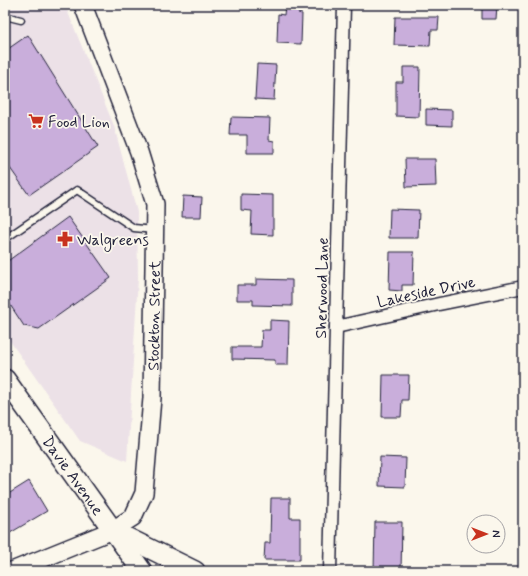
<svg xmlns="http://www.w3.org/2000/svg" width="528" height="576" viewBox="0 0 528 576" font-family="Mynerve,sans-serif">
<rect width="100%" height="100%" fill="#fbf7ec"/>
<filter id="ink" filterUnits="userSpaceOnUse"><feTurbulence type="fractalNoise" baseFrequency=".025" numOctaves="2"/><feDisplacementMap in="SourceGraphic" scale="8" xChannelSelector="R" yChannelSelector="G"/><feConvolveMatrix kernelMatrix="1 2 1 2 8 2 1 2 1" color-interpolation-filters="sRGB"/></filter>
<g filter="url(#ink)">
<path fill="#ece1e7" d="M5,5H65L114,126L137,212L138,278L127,461L80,441L5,334Z"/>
<g fill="#c9aedb" stroke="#22223b">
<path d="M285,5H298V13L302,14L301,44L277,43L278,14L284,15Z"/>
<path d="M482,5H497L496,19H482Z"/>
<path d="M395,17H439L438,30H431L430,46L394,45Z"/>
<path d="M28,35L98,147L29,195L5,161V51Z"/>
<path d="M257,64L276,65L274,100L255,99Z"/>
<path d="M403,67H420L419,117L396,116V82H403Z"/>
<path d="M426,109L452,110V126L426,125Z"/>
<path d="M231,117L270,118L269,140L274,141V153H247V135H230Z"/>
<path d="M405,159H435L436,186L406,187Z"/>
<path d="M241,194L273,195V235L251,234L252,211L241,210Z"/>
<path d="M183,196L202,197L201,217H182Z"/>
<path d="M390,209L419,210L418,238H389Z"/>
<path d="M68,217L111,278L39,329L24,326L5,297V263Z"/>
<path d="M390,252H414L413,285H402V291L389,290Z"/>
<path d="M256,279L292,280V306L253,305V300H237V285H256Z"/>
<path d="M270,320L289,321L288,365H275V360L232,359V347H261L262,330H270Z"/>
<path d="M383,375H409L408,400H402L401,417H382Z"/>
<path d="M380,457L406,458L405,487L379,486Z"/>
<path d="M29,481L47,511L5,536V496Z"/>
<path d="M271,498H290V518H300V560H264L265,543H270Z"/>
<path d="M375,522H402L401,571H374Z"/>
</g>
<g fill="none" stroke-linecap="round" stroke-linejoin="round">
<defs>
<g id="lane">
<path d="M5,16L21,20"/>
<path d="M5,239L77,190L134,228L154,230"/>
</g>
<g id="street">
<path d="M336,327L439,304L523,287"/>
<path d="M330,571L344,5"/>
</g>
<g id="secondary">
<path id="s1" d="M12,571L113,530L133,517L144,493L152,398L155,204L139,152L83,5"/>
</g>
<g id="primary">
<path id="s2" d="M5,379L142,571"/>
<path d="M116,532L195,571"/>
</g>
</defs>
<use href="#lane" stroke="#22223b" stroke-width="9"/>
<use href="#street" stroke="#22223b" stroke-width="15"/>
<use href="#secondary" stroke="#22223b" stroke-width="20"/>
<use href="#primary" stroke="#22223b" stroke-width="22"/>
<use href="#lane" stroke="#fbf7ec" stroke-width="6"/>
<use href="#street" stroke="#fbf7ec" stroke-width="12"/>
<use href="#secondary" stroke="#fbf7ec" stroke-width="17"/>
<use href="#primary" stroke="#fbf7ec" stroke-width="19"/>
</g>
</g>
<defs>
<symbol id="supermarket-bare" viewBox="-9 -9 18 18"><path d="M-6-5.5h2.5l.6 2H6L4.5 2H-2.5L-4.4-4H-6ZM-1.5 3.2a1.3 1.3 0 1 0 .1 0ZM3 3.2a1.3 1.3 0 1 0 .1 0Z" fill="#c8321e" stroke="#fbf7ec" stroke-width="2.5" paint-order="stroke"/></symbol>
<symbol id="pharmacy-bare" viewBox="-9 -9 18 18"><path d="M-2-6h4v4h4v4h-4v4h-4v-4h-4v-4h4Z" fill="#c8321e" stroke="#fbf7ec" stroke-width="2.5" paint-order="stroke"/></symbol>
</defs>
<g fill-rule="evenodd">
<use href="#supermarket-bare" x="25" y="110" width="22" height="22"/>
<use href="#pharmacy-bare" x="54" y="228" width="22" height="22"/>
</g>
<g text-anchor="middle" stroke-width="3.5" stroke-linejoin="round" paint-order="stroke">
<g font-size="16" fill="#22223b" stroke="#fbf7ec" text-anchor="start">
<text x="48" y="127">Food Lion</text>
<text x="77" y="245">Walgreens</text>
</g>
<g font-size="16" fill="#22223b" stroke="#fbf7ec">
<text transform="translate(321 288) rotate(-89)" y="6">Sherwood Lane</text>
<text transform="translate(426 291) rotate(-12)" y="6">Lakeside Drive</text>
<text dy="6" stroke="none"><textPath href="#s1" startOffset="337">Stockton Street</textPath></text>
<text dy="6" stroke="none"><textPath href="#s2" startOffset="118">Davie Avenue</textPath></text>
</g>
</g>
<rect width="528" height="576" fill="none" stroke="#fbf7ec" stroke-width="20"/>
<rect x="10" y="10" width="508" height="556" fill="none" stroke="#22223b" stroke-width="1.5" filter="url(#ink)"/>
<g transform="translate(486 534) rotate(90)"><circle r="19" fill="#fbf7ec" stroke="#a4a2a5"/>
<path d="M0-3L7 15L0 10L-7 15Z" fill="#c8321e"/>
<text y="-6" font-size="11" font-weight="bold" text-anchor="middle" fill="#22223b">N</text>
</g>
</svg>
